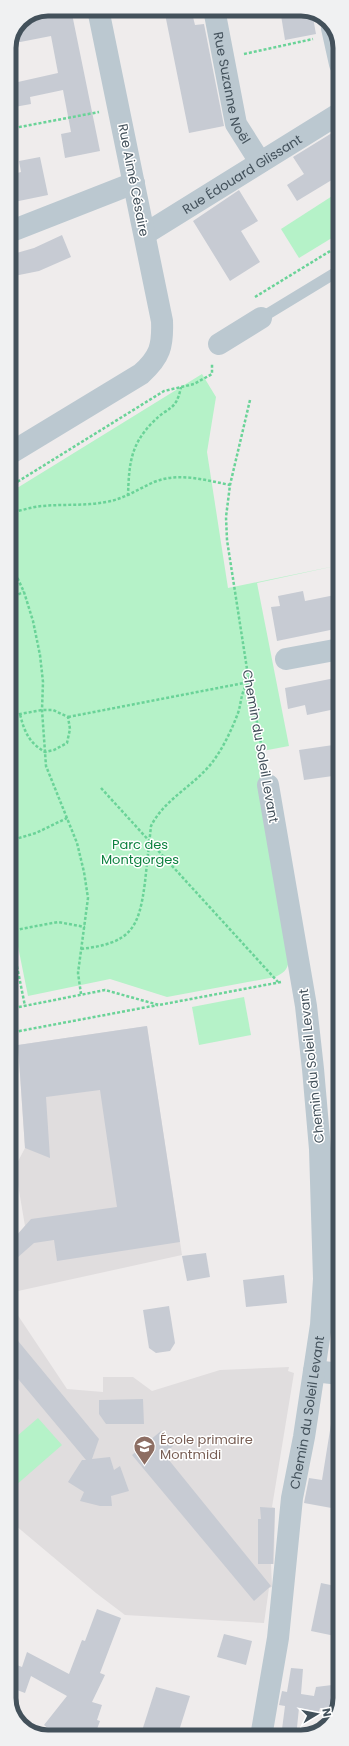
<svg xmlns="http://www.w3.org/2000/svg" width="349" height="1746" viewBox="0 0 349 1746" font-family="Poppins,sans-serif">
<rect width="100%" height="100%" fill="#efecec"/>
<g fill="#e0ddde">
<path d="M147,1026L182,1255L9,1293V1244L25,1226L15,1167L25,1148L18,1045Z"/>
<path d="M9,1302L67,1389L103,1392V1377H133L152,1391L220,1370L289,1367L288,1371L294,1373L272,1507L275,1508L274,1564H271L272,1587L269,1588L264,1623L125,1615L96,1593L9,1520Z"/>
</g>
<g fill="#b5f2c8">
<path d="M340,191V233L299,258L281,229Z"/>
<path d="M202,374L216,397L207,452L228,588L340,565L257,583L289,746L257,752L289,961C287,970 284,973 275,977L167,997L110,979L28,996L9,902V493Z"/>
<path d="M244,997L251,1035L199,1045L192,1007Z"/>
<path d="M38,1418L62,1445L15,1486L9,1480V1443Z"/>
</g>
<g fill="#c7cbd3">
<path d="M48,9H71L100,151L65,158L61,134L71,132L63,90L30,97L31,104L9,108V84L58,73L51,36L10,44L20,20Z"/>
<path d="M164,9H191L195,25L204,24L224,126L189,133Z"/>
<path d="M280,9H306L312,12L316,34L285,40Z"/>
<path d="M340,128V175L297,201L287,185L304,174L293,157Z"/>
<path d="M40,157L48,195L9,203V179L14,178L13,174L21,172L19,161Z"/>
<path d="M239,190L258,221L241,231L260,262L230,281L193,221Z"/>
<path d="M62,235L71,257L39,271L9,277V259L14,258L13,254L34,248Z"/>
<path d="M303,591L305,601L340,594V628L277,641L271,607L280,606L278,596Z"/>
<path d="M335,678L340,708L307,715L305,705L288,709L285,688Z"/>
<path d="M340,744V775L304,780L299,750Z"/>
<path d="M147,1026L180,1242L57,1261L54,1240L34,1243L9,1265V1244L31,1219L117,1207L100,1090L46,1097L50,1158L25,1148L18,1045Z"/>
<path d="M206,1253L210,1277L187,1281L182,1256Z"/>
<path d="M284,1275L287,1303L246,1307L243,1280Z"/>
<path d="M169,1306L175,1343L170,1351L156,1353L149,1348L143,1310Z"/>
<path d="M9,1330L99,1439L92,1459L110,1457L114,1470L120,1466L129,1491L111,1496L112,1506H100L80,1501L84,1492L68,1482L82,1460H86L9,1368Z"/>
<path d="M143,1399L144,1424H106L99,1414V1400Z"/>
<path d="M331,1424H340V1508L337,1509L304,1503L309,1478L322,1480Z"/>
<path d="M161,1431L173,1446L164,1454L271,1586L254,1601L132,1455Z"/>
<path d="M260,1507L275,1508L273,1564H258V1519H261Z"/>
<path d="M321,1583L340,1587V1637L311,1631Z"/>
<path d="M97,1609L121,1618L100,1673L105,1675L92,1702L102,1705L97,1720L100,1721L94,1737H59L44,1725L67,1696L31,1676L25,1693L9,1687V1662L22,1667L27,1652L69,1674L82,1640L85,1641Z"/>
<path d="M224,1634L252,1641L246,1665L217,1657Z"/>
<path d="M291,1668L303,1669L301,1694L314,1696L316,1687L340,1684V1699L336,1709L320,1708L319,1712L299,1708L296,1737H281L285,1706L279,1705L282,1691L287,1692Z"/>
<path d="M156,1687L190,1696L177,1737H140Z"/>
</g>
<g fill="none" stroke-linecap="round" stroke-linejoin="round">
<g stroke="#6ad398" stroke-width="2.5" stroke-dasharray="3 2" stroke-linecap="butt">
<path d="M244,54L313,39"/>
<path d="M9,129L99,112"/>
<path d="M255,297L340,245"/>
<path d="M250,400L230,485L226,517L227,540L247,669L265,765"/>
<path d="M9,487L164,391L194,384L212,374V363"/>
<path d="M128,496C129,465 130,445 153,422C168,406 176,412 181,387"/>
<path d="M9,513C20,511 31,507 42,506C64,504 85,506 106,502C124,499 138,489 154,482C179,472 205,480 230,485"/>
<path d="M9,560L24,592L33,621L40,655L43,682L42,710L46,766L77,843L84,872L88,898L78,973L81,994"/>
<path d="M9,598L24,592"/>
<path d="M9,716L42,710H53L68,717L70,729L67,743L54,750L45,752C29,743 24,731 20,714"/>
<path d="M68,717L249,682"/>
<path d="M101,788L278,982"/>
<path d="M9,841L36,833L67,818"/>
<path d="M9,927L25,1006"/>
<path d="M10,931L58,922L85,927"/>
<path d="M81,949C131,943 139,929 145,882C147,863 149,845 151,826C165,798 196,785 214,760C224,746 232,729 238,713C242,701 240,693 249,682"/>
<path d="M9,1009L105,990L159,1005L281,982"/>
<path d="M9,1030L16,1008"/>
<path d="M9,1033L158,1005"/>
<path d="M9,1204L12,1230L9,1232"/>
</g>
<path stroke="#bbc8d0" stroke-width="11" d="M261,318L340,270"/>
<g stroke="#bbc8d0" stroke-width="22">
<path id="s1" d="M214,9L236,124L260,162"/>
<path d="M332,28L340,64"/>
<path d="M9,232L134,183"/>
<path id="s2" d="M145,234L340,113"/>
<path d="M219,344L261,318"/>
<path d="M9,454L141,374C160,357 163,346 162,321L98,9"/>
<path d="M286,659L340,649"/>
<path d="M314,1371L340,1374"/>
<path id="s3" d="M261,1737L278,1638L292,1498L304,1437L321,1325L324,1279L320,1149L313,1069L306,1006L268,785"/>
</g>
</g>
<defs>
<symbol id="school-pin" viewBox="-11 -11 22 30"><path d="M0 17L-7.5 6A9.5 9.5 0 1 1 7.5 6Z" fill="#8d6e63" stroke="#fff"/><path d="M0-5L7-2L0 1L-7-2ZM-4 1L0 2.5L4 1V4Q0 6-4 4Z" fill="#fff"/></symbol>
</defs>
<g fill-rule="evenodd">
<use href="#school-pin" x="132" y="1434" width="25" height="34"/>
</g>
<g text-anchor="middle" stroke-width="3" stroke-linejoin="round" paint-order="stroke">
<g font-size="13" fill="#43515b" stroke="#fff">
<text dy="5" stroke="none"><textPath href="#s1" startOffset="81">Rue Suzanne Noël</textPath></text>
<text dy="5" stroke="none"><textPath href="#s2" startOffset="114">Rue Édouard Glissant</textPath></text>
<text transform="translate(134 180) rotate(79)" y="5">Rue Aimé Césaire</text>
<text transform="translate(261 746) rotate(80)" y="5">Chemin du Soleil Levant</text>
<text transform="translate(311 1066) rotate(-96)" y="5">Chemin du Soleil Levant</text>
<text dy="5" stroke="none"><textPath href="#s3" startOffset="328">Chemin du Soleil Levant</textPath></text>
</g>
<g font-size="13" fill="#0e8240" stroke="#fff">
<text x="140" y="849">Parc des<tspan x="140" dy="15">Montgorges</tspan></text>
</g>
<g font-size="13" fill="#785e54" stroke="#fff" text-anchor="start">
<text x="160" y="1444">École primaire<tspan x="160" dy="15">Montmidi</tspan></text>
</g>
</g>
<path d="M0 0H349V1746H0ZM48 16H301A32 32 0 0 1 333 48V1698A32 32 0 0 1 301 1730H48A32 32 0 0 1 16 1698V48A32 32 0 0 1 48 16Z" fill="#f0f1f2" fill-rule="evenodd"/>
<path fill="none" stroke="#43515b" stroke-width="5" d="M48 16H301A32 32 0 0 1 333 48V1698A32 32 0 0 1 301 1730H48A32 32 0 0 1 16 1698V48A32 32 0 0 1 48 16Z"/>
<g transform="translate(317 1714) rotate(80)" stroke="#ffffff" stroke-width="3" paint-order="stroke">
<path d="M0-3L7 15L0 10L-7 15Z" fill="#43515b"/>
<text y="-6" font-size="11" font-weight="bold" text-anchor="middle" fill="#43515b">N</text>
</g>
</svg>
